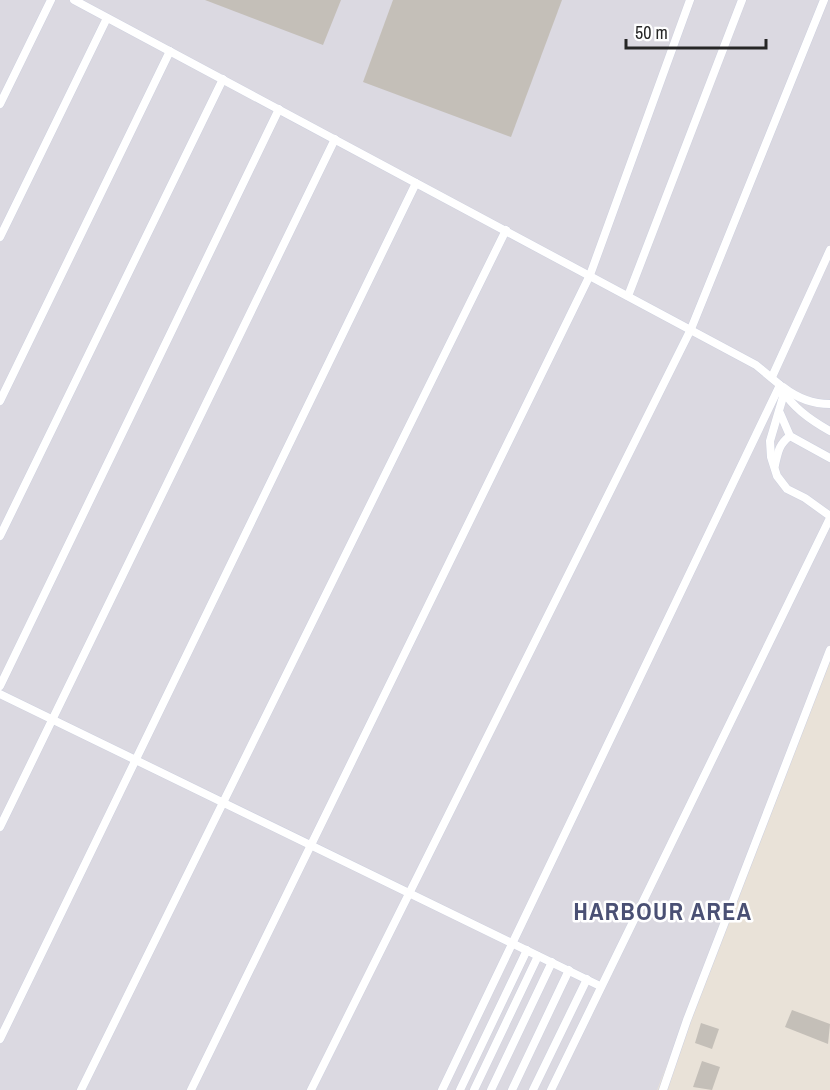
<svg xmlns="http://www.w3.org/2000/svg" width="830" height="1090" viewBox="0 0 830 1090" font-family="'Archivo Narrow',sans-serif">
<rect width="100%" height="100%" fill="#e9e2d8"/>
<path fill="#dbd9e1" d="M0,0H830V645L657,1090H0Z"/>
<g fill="#c4bfb8">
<path d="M205,0H341L323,45Z"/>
<path d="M393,0H562L511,137L363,82Z"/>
<path d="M792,1010L830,1024L828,1044L785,1027Z"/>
<path d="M701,1023L719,1029L712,1049L695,1043Z"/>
<path d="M702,1061L720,1067L712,1090L693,1087Z"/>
</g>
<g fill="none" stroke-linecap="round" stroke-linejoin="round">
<defs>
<g id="lane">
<path d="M74,0L756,365L780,385L783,397L770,441L771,457L777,476L787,489L805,498L830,516"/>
<path d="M0,104L51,0"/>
<path d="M0,237L107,18"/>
<path d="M628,296L742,0"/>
<path d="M772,377L830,250"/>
<path d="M783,387C797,398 813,404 830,404"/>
<path d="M784,392C794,409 812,421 830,431"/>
<path d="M0,401L170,51"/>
<path d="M780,413L790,436L830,458"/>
<path d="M775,465C778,452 779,444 790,436"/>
<path d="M0,536L223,79"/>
<path d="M0,686L279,109"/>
<path d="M0,694L600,986"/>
<path d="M0,827L335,139"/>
<path d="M0,1039L416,183"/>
<path d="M81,1090L506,230"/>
<path d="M191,1090L590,275L690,0"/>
<path d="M311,1090L691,329L824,0"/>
<path d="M442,1090L780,385"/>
<path d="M460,1090L527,950"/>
<path d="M474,1090L538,956"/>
<path d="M491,1090L552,962"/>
<path d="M512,1090L569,970"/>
<path d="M533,1090L587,979"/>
<path d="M551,1090L830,518"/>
<path d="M663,1090L687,1020L830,650"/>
</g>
</defs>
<use href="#lane" stroke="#ced1df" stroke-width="9"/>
<use href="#lane" stroke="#fff" stroke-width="8"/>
</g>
<g text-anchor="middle" stroke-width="5" stroke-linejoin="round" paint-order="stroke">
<g font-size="24" font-weight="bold" letter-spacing="1.5" fill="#4a5074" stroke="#fff">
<text x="663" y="920">HARBOUR AREA</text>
</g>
</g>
<path d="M626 39v9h140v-9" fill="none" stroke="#262626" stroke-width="3"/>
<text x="635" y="39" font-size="18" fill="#262626" stroke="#ffffff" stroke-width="4.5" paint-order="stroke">50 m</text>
</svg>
